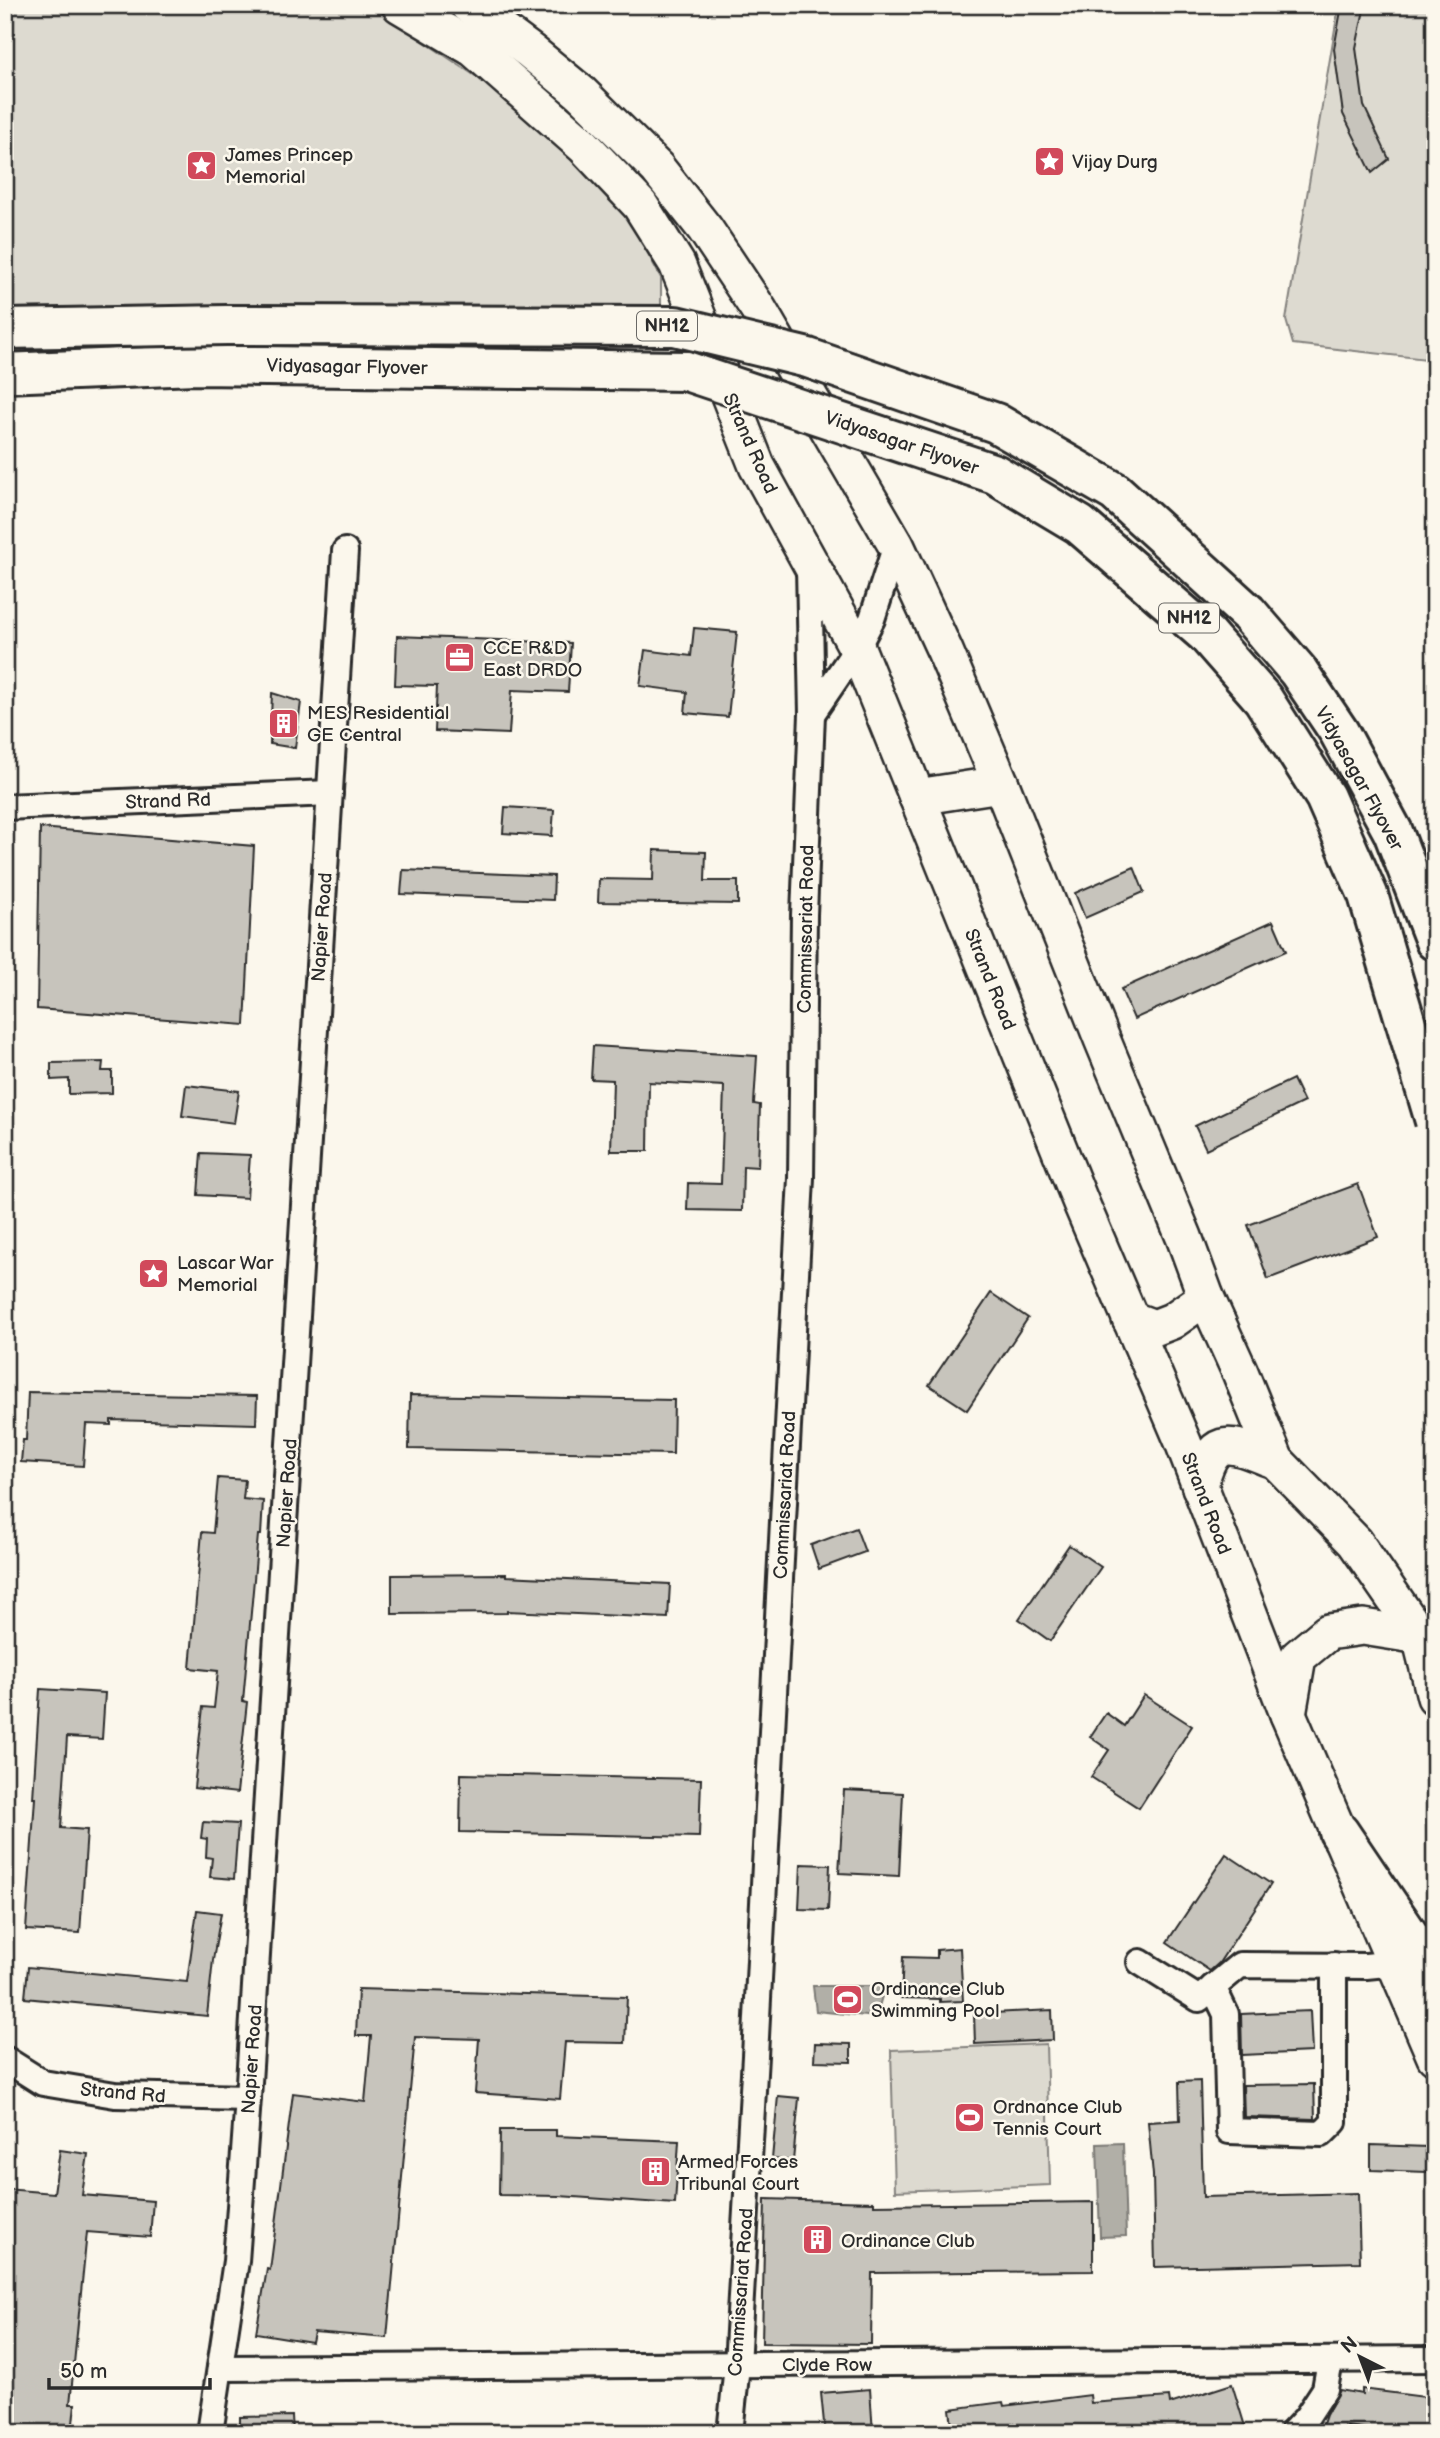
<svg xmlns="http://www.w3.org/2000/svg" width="1440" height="2438" viewBox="0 0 1440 2438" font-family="'Balsamiq Sans',sans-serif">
<rect width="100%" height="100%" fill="#fbf7ec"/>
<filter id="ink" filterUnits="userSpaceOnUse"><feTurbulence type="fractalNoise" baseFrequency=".0143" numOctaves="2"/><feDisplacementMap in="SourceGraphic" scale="14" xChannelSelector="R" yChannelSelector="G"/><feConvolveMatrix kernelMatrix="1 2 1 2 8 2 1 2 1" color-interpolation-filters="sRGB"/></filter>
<g filter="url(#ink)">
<g fill="#dddad0" stroke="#84827e" stroke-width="2">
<path d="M5,5H369L567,137L628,216L661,278V310L5,316Z"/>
<path d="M1339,5H1435V360L1293,344L1286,320Z"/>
<path d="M1046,2044L1050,2185L895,2191L891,2050Z"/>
</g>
<g fill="#b1afa7" stroke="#7b7a75" stroke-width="2">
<path d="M813,1986H885L876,2017L816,2011Z"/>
<path d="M1123,2143L1126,2236L1100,2237L1097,2144Z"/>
</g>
<g fill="#c7c4bc" stroke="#2b2b2b" stroke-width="2">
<path d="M1342,5H1365L1356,48L1364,106L1389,159L1372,173L1343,114L1334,49Z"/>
<path d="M694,628L737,632L728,717L685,713L687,692L640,686L645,650L691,656Z"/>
<path d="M397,636L571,643L568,692L512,690L509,734L435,731L437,686L395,685Z"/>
<path d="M272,693L301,702L295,748L270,744Z"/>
<path d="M505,807L554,810L552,836L503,833Z"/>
<path d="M40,828L254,846L245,1025L37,1009Z"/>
<path d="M654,850L706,852L705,881H738V904L598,902L599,879L653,880Z"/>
<path d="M1134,867L1144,892L1085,918L1075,893Z"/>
<path d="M403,870L554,876L553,900L401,894Z"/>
<path d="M1273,921L1286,951L1134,1019L1121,989Z"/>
<path d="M593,1046L757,1056L754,1104L760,1105L758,1167L743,1166L742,1211L687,1210L688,1183L721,1184L724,1086L649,1082L648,1151H611L613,1080L591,1079Z"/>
<path d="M103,1062L102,1071H112V1093L69,1094V1079L51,1080V1063Z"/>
<path d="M1293,1079L1304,1102L1206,1149L1195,1126Z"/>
<path d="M186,1085L239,1091L234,1123L182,1116Z"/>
<path d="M201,1153L250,1155L247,1198L198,1195Z"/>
<path d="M1358,1184L1378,1237L1268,1279L1248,1225Z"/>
<path d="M991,1293L1028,1318L967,1410L929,1385Z"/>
<path d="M28,1392L257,1396L256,1424L111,1420V1425L86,1424L83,1466L21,1462L23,1440H26Z"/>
<path d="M410,1395L674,1400L673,1454L409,1449Z"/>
<path d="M218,1478L245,1480L243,1499L263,1501L261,1535H258L243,1701L247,1702L237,1793L194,1788L203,1707L214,1708L218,1671L190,1668L202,1532L213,1533Z"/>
<path d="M856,1528L865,1552L819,1569L811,1545Z"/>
<path d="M1069,1545L1101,1567L1050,1641L1019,1619Z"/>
<path d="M506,1574V1576L670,1584L668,1618L507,1611V1613L392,1614V1575Z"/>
<path d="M40,1689L105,1693L102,1739L67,1737L61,1828L87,1830L80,1933L26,1930L35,1798H33Z"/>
<path d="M1144,1695L1192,1726L1139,1808L1091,1777L1109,1750L1090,1737L1106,1713L1124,1726Z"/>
<path d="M461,1774L701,1779L699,1837L460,1832Z"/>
<path d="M844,1790L903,1793L899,1876L839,1873Z"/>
<path d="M203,1822L238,1824L234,1879L210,1877L212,1858L206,1857L207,1839L201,1838Z"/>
<path d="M1226,1854L1271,1884L1219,1963L1210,1971L1167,1942Z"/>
<path d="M801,1864L830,1865L828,1910L799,1909Z"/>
<path d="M197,1910L221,1913L213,1960L207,2016L25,1998L28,1967L187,1982Z"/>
<path d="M960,1948L963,2001L940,2002V1999L901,1998L903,1957L937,1958V1950Z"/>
<path d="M358,1989L627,1997L625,2043L565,2042L560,2099L475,2093L479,2039L415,2037L387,2338L314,2332L312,2342L256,2333L267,2269L270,2270L293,2093L365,2102L371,2036H356Z"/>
<path d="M1052,2010L1053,2040L975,2044L974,2014Z"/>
<path d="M1310,2011L1312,2052L1242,2055L1241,2014Z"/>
<path d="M815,2043L851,2044V2062L814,2061Z"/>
<path d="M1200,2081L1203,2197L1358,2193L1360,2262L1155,2267L1153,2175L1148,2122L1180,2120L1179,2082Z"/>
<path d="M1314,2084L1315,2119L1244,2117L1243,2085Z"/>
<path d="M778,2096L799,2098L793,2161L772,2159Z"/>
<path d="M500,2130H556V2136L679,2141L675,2204L559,2196L499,2195Z"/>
<path d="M1371,2145L1428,2147L1427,2172L1371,2170Z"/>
<path d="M60,2150L88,2154L82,2195L153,2201L150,2237L87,2232L70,2404H75L72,2433H5V2189L54,2193Z"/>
<path d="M765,2199L874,2202V2205L1093,2202V2271L872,2273L871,2344L762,2343Z"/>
<path d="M1232,2384L1247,2433H953L950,2409L1003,2402L1004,2406L1090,2395L1091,2403L1169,2397L1170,2404Z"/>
<path d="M870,2389L873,2433H825L821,2393Z"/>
<path d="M1362,2389L1433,2398L1428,2433H1404L1346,2426L1354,2433H1320L1326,2415L1340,2390L1362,2394Z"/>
<path d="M292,2416L293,2433H240V2417Z"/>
</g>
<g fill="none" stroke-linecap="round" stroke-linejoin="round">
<defs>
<g id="street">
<path d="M812,714L857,648L872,619L896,545"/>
<path d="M5,807L330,793"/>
<path d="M1140,1962L1199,1999L1240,1965L1366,1966L1396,1963"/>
<path d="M1213,1987L1226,2014L1229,2131L1322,2134L1334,2122V1965"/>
<path d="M5,2059L43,2083L115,2095L248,2098"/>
<path d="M220,2368L1435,2359"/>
<path d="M210,2433L236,2261L248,2098L345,551"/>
<path d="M730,2433L737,2365L755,2056L801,1178L804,915L812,714L809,567"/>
<path d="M1292,2433L1306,2418L1325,2389L1330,2361"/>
</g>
<g id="secondary">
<path d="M400,5L474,49L584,146L640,205L677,264L757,466L857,648L1081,1203L1183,1442L1288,1714L1435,2057"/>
<path d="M468,5L530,51L581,93L657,168L705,229L759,310L896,545L945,651L1001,784L1102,1039L1184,1237L1206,1297L1240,1372L1276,1461L1355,1542L1420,1636L1435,1697"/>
<path d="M917,797L1001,784"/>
<path d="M1130,1319L1154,1328L1172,1321L1206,1297"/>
<path d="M1200,1487C1212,1429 1233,1445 1276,1461"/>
<path d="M1288,1714L1298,1657L1328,1632L1363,1627L1420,1636"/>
</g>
<g id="highway">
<path d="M5,373L194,365L686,371"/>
<path d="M1248,613L1298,671L1339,732L1393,832L1435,941"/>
<path d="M1339,1832L1416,1946L1435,1986"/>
</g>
</defs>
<use href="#street" stroke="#2b2b2b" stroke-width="30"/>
<use href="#secondary" stroke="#2b2b2b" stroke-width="40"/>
<use href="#highway" stroke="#2b2b2b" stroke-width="44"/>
<use href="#street" stroke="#fbf7ec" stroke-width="24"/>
<use href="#secondary" stroke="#fbf7ec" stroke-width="35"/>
<use href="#highway" stroke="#fbf7ec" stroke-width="38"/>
<defs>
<g id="highway-bridge">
<path d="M5,329L226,325L675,326L808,358L996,423L1115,492L1248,613"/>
<path d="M686,371L995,474L1080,525L1206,634L1263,699L1325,797L1368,895L1435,1121"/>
</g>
</defs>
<use href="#highway-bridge" stroke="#2b2b2b" stroke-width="44" stroke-linecap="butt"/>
<use href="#highway-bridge" stroke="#fbf7ec" stroke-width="38"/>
</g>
</g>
<defs>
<symbol id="sight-square" viewBox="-11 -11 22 22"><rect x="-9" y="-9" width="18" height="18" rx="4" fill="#d1495b" stroke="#fbf7ec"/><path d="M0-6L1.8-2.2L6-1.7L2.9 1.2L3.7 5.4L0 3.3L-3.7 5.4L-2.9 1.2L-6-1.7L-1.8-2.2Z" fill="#fff"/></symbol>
<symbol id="office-square" viewBox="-11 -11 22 22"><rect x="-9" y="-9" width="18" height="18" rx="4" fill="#d1495b" stroke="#fbf7ec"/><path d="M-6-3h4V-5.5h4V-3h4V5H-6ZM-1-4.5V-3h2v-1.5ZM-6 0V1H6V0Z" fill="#fff"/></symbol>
<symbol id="building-square" viewBox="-11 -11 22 22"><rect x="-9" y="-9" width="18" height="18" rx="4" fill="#d1495b" stroke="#fbf7ec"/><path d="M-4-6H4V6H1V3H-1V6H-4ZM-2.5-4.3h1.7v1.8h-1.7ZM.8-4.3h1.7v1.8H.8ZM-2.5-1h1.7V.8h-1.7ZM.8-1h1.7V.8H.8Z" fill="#fff"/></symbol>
<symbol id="stadium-square" viewBox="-11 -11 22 22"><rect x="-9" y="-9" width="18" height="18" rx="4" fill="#d1495b" stroke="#fbf7ec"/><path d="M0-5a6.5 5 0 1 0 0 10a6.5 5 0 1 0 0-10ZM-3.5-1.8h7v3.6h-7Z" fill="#fff"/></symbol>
</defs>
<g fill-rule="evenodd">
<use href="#sight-square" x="1032" y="144" width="35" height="35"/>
<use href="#sight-square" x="184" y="148" width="35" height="35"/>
<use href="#office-square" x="442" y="640" width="35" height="35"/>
<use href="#building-square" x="266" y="706" width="35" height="35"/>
<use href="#sight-square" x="136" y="1256" width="35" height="35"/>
<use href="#stadium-square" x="830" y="1982" width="35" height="35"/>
<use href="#stadium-square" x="952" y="2100" width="35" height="35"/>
<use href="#building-square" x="638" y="2154" width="35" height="35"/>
<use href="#building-square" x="800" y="2222" width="35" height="35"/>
</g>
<g text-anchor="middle" stroke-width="5" stroke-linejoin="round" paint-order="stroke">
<g fill="#fbf7ec" stroke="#696865" stroke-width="2">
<rect x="637" y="311.5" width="60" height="29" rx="5"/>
<rect x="1159" y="603.5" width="60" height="29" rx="5"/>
</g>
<g font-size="18" font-weight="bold" fill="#2b2b2b">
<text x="667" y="332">NH12</text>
<text x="1189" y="624">NH12</text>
</g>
<g font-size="19" fill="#2b2b2b" stroke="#fbf7ec" text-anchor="start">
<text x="225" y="161">James Princep<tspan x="225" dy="22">Memorial</tspan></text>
<text x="1072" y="168">Vijay Durg</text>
<text x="483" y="654">CCE R&amp;D<tspan x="483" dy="22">East DRDO</tspan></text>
<text x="307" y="719">MES Residential<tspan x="307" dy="22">GE Central</tspan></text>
<text x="177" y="1269">Lascar War<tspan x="177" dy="22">Memorial</tspan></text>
<text x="871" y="1995">Ordinance Club<tspan x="871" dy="22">Swimming Pool</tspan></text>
<text x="993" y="2113">Ordnance Club<tspan x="993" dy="22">Tennis Court</tspan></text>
<text x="678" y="2168">Armed Forces<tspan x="678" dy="22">Tribunal Court</tspan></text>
<text x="841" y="2247">Ordinance Club</text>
</g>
<g font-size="19" fill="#2b2b2b" stroke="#fbf7ec">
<text transform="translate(347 366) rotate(1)" y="7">Vidyasagar Flyover</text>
<text transform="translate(902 442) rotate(19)" y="7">Vidyasagar Flyover</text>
<text transform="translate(751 443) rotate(66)" y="7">Strand Road</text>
<text transform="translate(1360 778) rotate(61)" y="7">Vidyasagar Flyover</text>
<text transform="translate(168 800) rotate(-2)" y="7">Strand Rd</text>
<text transform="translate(321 927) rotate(-86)" y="7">Napier Road</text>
<text transform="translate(805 929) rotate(-89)" y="7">Commissariat Road</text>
<text transform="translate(991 979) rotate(68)" y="7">Strand Road</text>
<text transform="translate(286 1493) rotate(-86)" y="7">Napier Road</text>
<text transform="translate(784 1495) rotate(-87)" y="7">Commissariat Road</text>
<text transform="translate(1207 1503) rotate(69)" y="7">Strand Road</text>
<text transform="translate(251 2059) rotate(-86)" y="7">Napier Road</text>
<text transform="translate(123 2092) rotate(5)" y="7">Strand Rd</text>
<text transform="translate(740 2292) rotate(-86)" y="7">Commissariat Road</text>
<text x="827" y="2371">Clyde Row</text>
</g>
</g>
<rect width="1440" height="2438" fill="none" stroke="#fbf7ec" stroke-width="28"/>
<rect x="14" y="14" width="1412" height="2410" fill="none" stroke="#2b2b2b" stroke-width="2.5" filter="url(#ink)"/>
<g transform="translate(1360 2357) rotate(318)" stroke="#fbf7ec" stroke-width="5" paint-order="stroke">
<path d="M0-5L12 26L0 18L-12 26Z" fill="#2b2b2b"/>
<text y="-10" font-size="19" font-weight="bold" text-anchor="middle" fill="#2b2b2b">N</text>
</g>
<path d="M49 2378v10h161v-10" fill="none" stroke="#2b2b2b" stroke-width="3.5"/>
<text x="60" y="2378" font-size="21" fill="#2b2b2b" stroke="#fbf7ec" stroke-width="5" paint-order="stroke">50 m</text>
</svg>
